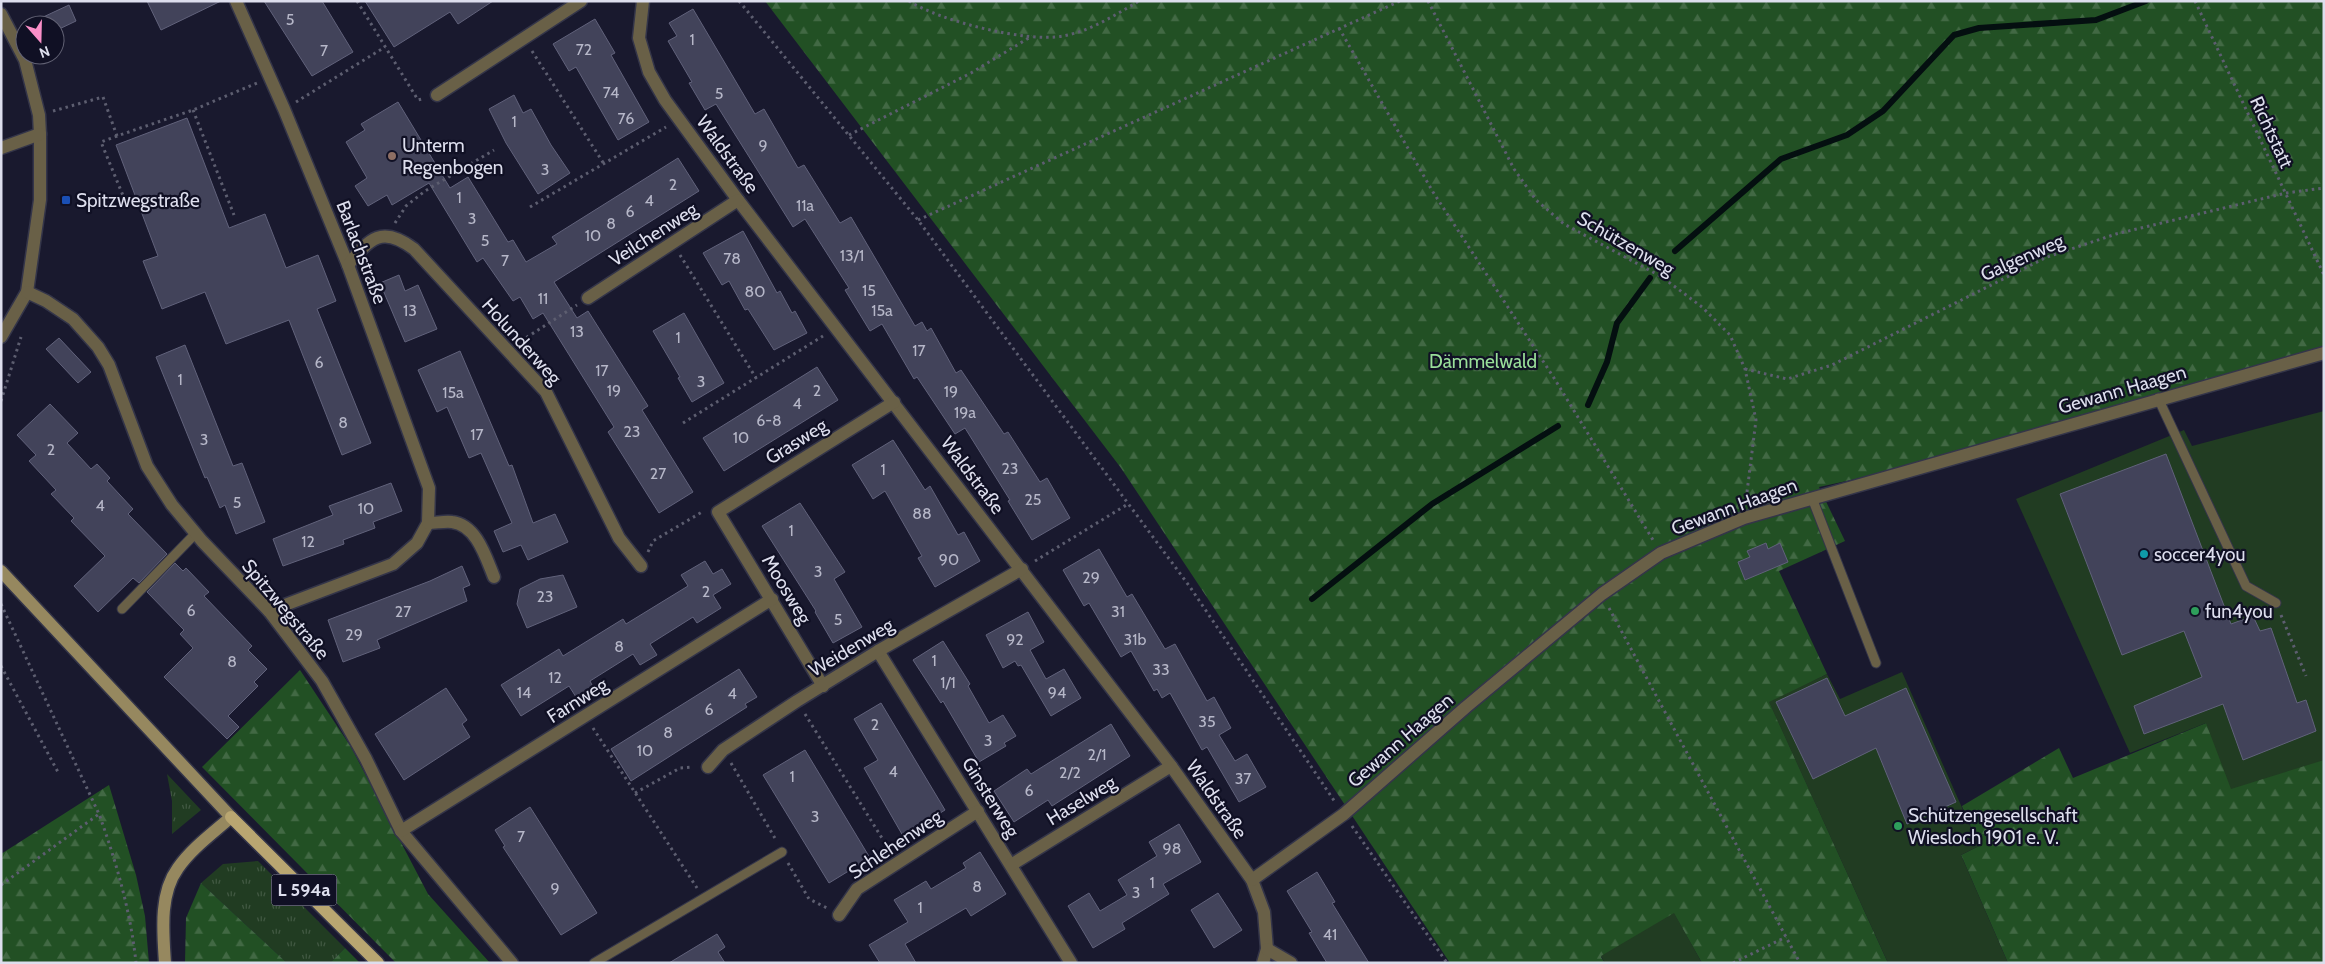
<svg xmlns="http://www.w3.org/2000/svg" width="2325" height="964" viewBox="0 0 2325 964" font-family="Cabin,sans-serif">
<defs>
<pattern id="grass-tufts" width="24" height="20" patternUnits="userSpaceOnUse" patternTransform="scale(1.25)"><rect width="24" height="20" fill="#213c22"/><path d="M3 7l-1-3M5 7V3M7 7l1-3M15 17l-1-3M17 17v-4M19 17l1-3" fill="none" stroke="#415842"/></pattern>
<pattern id="forest-firs" width="22" height="20" patternUnits="userSpaceOnUse" patternTransform="scale(1.25)"><rect width="22" height="20" fill="#225024"/><path d="M5 1l3.5 6h-7zM16 11l3.5 6h-7z" fill="#426944"/></pattern>
</defs>
<rect width="100%" height="100%" fill="#19192e"/>
<g fill="url(#grass-tufts)">
<path d="M167,774L201,810L172,834V801Z"/>
<path d="M258,861L345,948L330,963H287L201,883L223,864Z"/>
</g>
<g fill="url(#forest-firs)">
<path d="M765,1H2324V360L2038,439L1819,487L1845,541L1779,571L1827,674L1770,703L1888,963H1702L1674,914L1601,957L1605,963H1450L1121,468Z"/>
<path d="M300,670L351,747L428,894L490,963H396L202,767Z"/>
<path d="M2206,723L2324,760V963H2008L1961,855L1979,846L1962,806L2059,748L2073,778Z"/>
<path d="M109,785L136,875L145,916L149,963H1V854Z"/>
<path d="M201,883L287,963H185L186,918Z"/>
<path d="M345,948L360,963H330Z"/>
</g>
<g fill="#213c22">
<path d="M2324,411V760L2231,789L2206,723L2130,753L2016,499L2184,430L2192,446Z"/>
<path d="M1902,672L1979,846L1961,855L2008,963H1888L1769,702L1827,674L1840,699Z"/>
<path d="M1674,913L1702,963H1605L1601,956Z"/>
</g>
<g fill="none" stroke-linecap="round" stroke-linejoin="round">
<g stroke="#040f10" stroke-width="6">
<path d="M1675,251L1781,159L1847,135L1883,111L1954,35L1979,28L2096,20L2146,1"/>
<path d="M1588,405L1607,362L1617,323L1650,278"/>
<path d="M1312,599L1432,504L1558,426"/>
</g>
</g>
<g fill="#42435a" stroke="#61627b">
<path d="M147,1H221L161,30Z"/>
<path d="M264,1H322L353,52L312,76Z"/>
<path d="M365,1H493L458,24L450,12L394,47Z"/>
<path d="M69,5L76,21L55,31V25H26Z"/>
<path d="M693,9L755,114L764,109L798,168L804,165L840,223L851,217L915,326L922,322L927,331L931,328L956,373L961,370L1004,434L1008,432L1040,482L1047,478L1070,518L1032,540L1008,501L1010,500L965,428L955,434L917,377L914,379L882,324L870,331L845,290L849,288L805,219L793,227L716,104L705,110L689,83L692,82L668,41L677,36L669,23Z"/>
<path d="M595,19L615,53L611,55L649,122L618,140L576,67L569,71L553,44Z"/>
<path d="M514,95L523,113L531,109L551,145L570,173L538,194L506,143L489,109Z"/>
<path d="M398,102L450,188L468,177L508,242L513,240L526,262L557,244L552,237L678,158L699,191L554,282L577,318L588,311L648,406L642,410L693,492L659,513L608,432L614,427L543,313L533,319L520,297L513,301L483,258L477,262L429,183L392,205L387,195L368,206L355,186L367,178L346,142L365,130L361,124Z"/>
<path d="M187,118L229,228L265,214L286,268L318,255L336,301L317,309L371,443L342,455L289,320L226,344L205,292L162,309L143,261L158,256L116,145Z"/>
<path d="M743,231L777,293L780,291L792,313L795,311L807,333L774,350L748,309L745,310L729,281L722,285L703,253Z"/>
<path d="M399,275L405,291L418,285L437,329L405,342L380,283Z"/>
<path d="M684,313L724,383L692,402L678,378L680,377L653,331Z"/>
<path d="M59,338L91,372L78,383L46,349Z"/>
<path d="M185,345L233,466L242,463L265,522L236,534L225,505L220,508L207,477L205,478L156,357Z"/>
<path d="M460,351L509,466L512,465L533,523L555,514L568,542L528,560L521,545L503,552L494,531L512,523L481,453L469,458L447,407L437,412L418,370Z"/>
<path d="M817,367L838,400L724,471L703,438Z"/>
<path d="M50,404L78,433L67,443L91,469L97,464L110,478L107,481L133,509L128,514L167,554L139,583L133,578L98,612L74,586L105,556L71,521L74,518L51,494L56,490L29,461L36,455L17,435Z"/>
<path d="M893,440L925,490L930,486L958,535L964,532L980,561L935,587L918,558L922,556L885,491L873,499L852,465Z"/>
<path d="M2166,454L2231,624L2253,616L2260,631L2271,628L2297,703L2306,700L2316,731L2243,760L2223,704L2144,734L2134,706L2202,677L2184,631L2122,655L2060,494Z"/>
<path d="M391,483L402,511L373,522L375,528L343,540L344,544L283,566L273,539L333,515L329,506Z"/>
<path d="M800,503L845,572L834,579L862,627L833,643L815,612L816,611L762,526Z"/>
<path d="M1766,543L1768,549L1780,543L1788,562L1745,580L1738,562L1750,557L1747,551Z"/>
<path d="M1099,549L1127,597L1132,594L1165,649L1175,644L1207,701L1214,697L1231,728L1219,735L1235,761L1247,754L1266,787L1239,802L1207,747L1202,750L1170,693L1162,698L1157,689L1154,691L1131,651L1121,657L1089,603L1084,606L1063,570Z"/>
<path d="M705,561L713,574L722,569L731,584L713,595L721,608L697,623L693,617L650,644L657,655L640,665L633,654L590,681L593,687L576,697L569,686L521,716L501,685L559,649L563,656L623,619L626,624L688,586L681,575Z"/>
<path d="M175,563L183,571L186,568L209,592L204,596L252,646L248,650L267,669L254,682L258,686L228,716L239,727L227,739L164,677L193,648L180,634L184,630L147,592Z"/>
<path d="M462,566L470,585L463,588L467,601L377,640L380,648L343,662L328,620L430,581Z"/>
<path d="M563,575L577,607L527,628L517,604L520,589L540,579Z"/>
<path d="M1028,612L1044,642L1030,650L1046,679L1064,669L1081,698L1051,716L1021,665L1018,666L1015,661L1003,668L986,635Z"/>
<path d="M943,641L970,684L968,686L989,723L1003,715L1016,736L1004,743L1006,746L979,762L943,701L941,703L913,660Z"/>
<path d="M739,669L757,697L745,704L747,707L631,781L611,749Z"/>
<path d="M1827,678L1845,716L1906,688L1956,802L1907,824L1876,748L1813,779L1776,702Z"/>
<path d="M446,688L467,720L462,724L470,737L404,780L375,734Z"/>
<path d="M881,703L945,810L903,836L864,768L878,760L854,719Z"/>
<path d="M1111,724L1130,756L1052,806L1048,800L1014,822L994,791L1027,769L1031,774Z"/>
<path d="M805,750L870,858L829,883L763,775Z"/>
<path d="M530,807L597,913L561,935L503,847L505,846L495,830Z"/>
<path d="M1179,824L1201,862L1163,884L1169,894L1122,923L1125,929L1093,948L1068,906L1089,893L1100,911L1127,895L1118,880L1157,856L1149,842Z"/>
<path d="M980,852L1006,894L971,916L966,908L905,944L916,963H880L869,945L908,922L894,900L926,881L931,889L966,868L963,863Z"/>
<path d="M1317,872L1335,902L1332,903L1369,963H1327L1309,933L1312,932L1287,891Z"/>
<path d="M1218,893L1242,930L1214,948L1191,910Z"/>
<path d="M717,934L725,947L718,952L725,963H669Z"/>
</g>
<g fill="none" stroke-linecap="round" stroke-linejoin="round">
<defs>
<g id="lane">
<path d="M2158,398L2246,586L2276,603"/>
<path d="M1812,498L1876,663"/>
<path d="M122,609L196,533"/>
<path d="M594,963L782,852"/>
</g>
<g id="street">
<path d="M236,1L284,109L348,265L429,488L428,523L417,543L393,564L269,611"/>
<path d="M643,1L639,38L649,72L665,100L738,200L1171,766L1252,880L1264,912L1267,949L1263,963"/>
<path d="M1,14L25,60L39,115L40,134V200L27,292L1,337"/>
<path d="M437,95L581,1"/>
<path d="M1,148L40,134"/>
<path d="M348,265C370,238 382,225 414,249L546,392L619,538L641,566"/>
<path d="M27,292L46,301L73,319L98,347L109,365L147,466L172,505L202,541L269,611L322,681L366,759L401,831L512,963"/>
<path d="M588,298L738,200"/>
<path d="M428,523C436,523 445,521 452,522C477,525 486,558 494,577"/>
<path d="M878,651L1071,963"/>
<path d="M823,686L718,512L894,402"/>
<path d="M708,767L723,750L797,701L878,651L1022,569"/>
<path d="M401,831L772,599"/>
<path d="M1011,865L1171,766"/>
<path d="M1252,880L1344,814L1466,707L1602,594L1661,553L1744,518L2324,353"/>
<path d="M839,915L857,889L978,811"/>
<path d="M1267,949L1291,963"/>
</g>
<path id="secondary" d="M1,571L231,817C213,833 192,848 178,868C159,894 163,932 165,963"/>
<path id="primary" d="M231,817L378,963"/>
</defs>
<use href="#lane" stroke="#343549" stroke-width="11"/>
<use href="#street" stroke="#343549" stroke-width="15"/>
<use href="#secondary" stroke="#343549" stroke-width="15"/>
<use href="#primary" stroke="#343549" stroke-width="15"/>
<g stroke="#5d5e70" stroke-width="3" stroke-dasharray="2.5 4" stroke-linecap="butt">
<path d="M357,1L418,100L422,99"/>
<path d="M739,1L918,220L1190,587L1335,802"/>
<path d="M909,1C940,21 1027,43 1063,36C1091,31 1115,15 1139,1"/>
<path d="M1428,1L1514,169L1536,200L1564,224L1662,277L1702,307L1730,335L1745,369L1756,420L1746,500"/>
<path d="M2195,1L2324,275"/>
<path d="M1339,28L1433,192L1554,378L1653,540"/>
<path d="M532,51L604,164"/>
<path d="M296,102L385,47"/>
<path d="M193,110L234,215"/>
<path d="M53,111L103,97L117,136L193,110L257,83"/>
<path d="M849,135L971,73L1032,36"/>
<path d="M117,136L101,142L124,198"/>
<path d="M530,207L666,127"/>
<path d="M918,220L1400,1"/>
<path d="M395,223L406,206L425,191L494,150"/>
<path d="M680,255L756,378"/>
<path d="M521,341L577,305"/>
<path d="M1745,369L1787,379L1832,365L2047,257L2116,234L2286,193L2324,188"/>
<path d="M1,401L21,337"/>
<path d="M683,423L823,336"/>
<path d="M648,552L653,541L702,512"/>
<path d="M1035,561L1128,504"/>
<path d="M1,604L99,814C116,861 131,913 136,963"/>
<path d="M1609,608L1800,963"/>
<path d="M2281,615L2306,676"/>
<path d="M1,666L59,774"/>
<path d="M805,714L890,851"/>
<path d="M593,728L697,888"/>
<path d="M731,763L776,840"/>
<path d="M635,793L680,768L693,767"/>
<path d="M1352,826L1447,963"/>
<path d="M788,863L809,899L827,908"/>
<path d="M1,885L99,814"/>
<path d="M1733,963L1786,937"/>
</g>
<use href="#lane" stroke="#696047" stroke-width="9"/>
<use href="#street" stroke="#696047" stroke-width="12"/>
<use href="#secondary" stroke="#96885f" stroke-width="12"/>
<use href="#primary" stroke="#b9a671" stroke-width="12"/>
</g>
<circle fill="#8d6e63" stroke="#101024" stroke-width="2" cx="392" cy="156" r="5"/>
<rect fill="#1a4fb4" stroke="#101024" stroke-width="2" x="61" y="195" width="10" height="10" rx="2.5"/>
<circle fill="#0f9aa8" stroke="#101024" stroke-width="2" cx="2144" cy="554" r="5"/>
<g fill="#2e9e5b" stroke="#101024" stroke-width="2">
<circle cx="2195" cy="611" r="5"/>
<circle cx="1898" cy="826" r="5"/>
</g>
<g text-anchor="middle" stroke-width="4.5" stroke-linejoin="round" paint-order="stroke">
<g font-size="16" fill="#b6b7c8">
<text x="290" y="25">5</text>
<text x="692" y="45">1</text>
<text x="584" y="55">72</text>
<text x="324" y="56">7</text>
<text x="611" y="98">74</text>
<text x="719" y="99">5</text>
<text x="626" y="124">76</text>
<text x="514" y="127">1</text>
<text x="763" y="151">9</text>
<text x="545" y="175">3</text>
<text x="673" y="190">2</text>
<text x="459" y="203">1</text>
<text x="649" y="206">4</text>
<text x="805" y="211">11a</text>
<text x="630" y="217">6</text>
<text x="472" y="224">3</text>
<text x="611" y="229">8</text>
<text x="593" y="241">10</text>
<text x="485" y="246">5</text>
<text x="852" y="261">13/1</text>
<text x="732" y="264">78</text>
<text x="505" y="266">7</text>
<text x="869" y="296">15</text>
<text x="755" y="297">80</text>
<text x="543" y="304">11</text>
<text x="410" y="316">13</text>
<text x="882" y="316">15a</text>
<text x="577" y="337">13</text>
<text x="678" y="343">1</text>
<text x="919" y="356">17</text>
<text x="319" y="368">6</text>
<text x="602" y="376">17</text>
<text x="180" y="385">1</text>
<text x="701" y="387">3</text>
<text x="614" y="396">19</text>
<text x="817" y="396">2</text>
<text x="951" y="397">19</text>
<text x="453" y="398">15a</text>
<text x="797" y="409">4</text>
<text x="965" y="418">19a</text>
<text x="769" y="426">6-8</text>
<text x="343" y="428">8</text>
<text x="632" y="437">23</text>
<text x="477" y="440">17</text>
<text x="741" y="443">10</text>
<text x="204" y="445">3</text>
<text x="51" y="455">2</text>
<text x="1010" y="474">23</text>
<text x="883" y="475">1</text>
<text x="658" y="479">27</text>
<text x="1033" y="505">25</text>
<text x="237" y="508">5</text>
<text x="100" y="511">4</text>
<text x="366" y="514">10</text>
<text x="922" y="519">88</text>
<text x="791" y="536">1</text>
<text x="308" y="547">12</text>
<text x="949" y="565">90</text>
<text x="818" y="577">3</text>
<text x="1091" y="583">29</text>
<text x="706" y="597">2</text>
<text x="545" y="602">23</text>
<text x="191" y="616">6</text>
<text x="403" y="617">27</text>
<text x="1118" y="617">31</text>
<text x="838" y="625">5</text>
<text x="354" y="640">29</text>
<text x="1015" y="645">92</text>
<text x="1135" y="645">31b</text>
<text x="619" y="652">8</text>
<text x="934" y="666">1</text>
<text x="232" y="667">8</text>
<text x="1161" y="675">33</text>
<text x="555" y="683">12</text>
<text x="948" y="688">1/1</text>
<text x="524" y="698">14</text>
<text x="1057" y="698">94</text>
<text x="732" y="699">4</text>
<text x="709" y="715">6</text>
<text x="1207" y="727">35</text>
<text x="875" y="730">2</text>
<text x="668" y="738">8</text>
<text x="988" y="746">3</text>
<text x="645" y="756">10</text>
<text x="1097" y="760">2/1</text>
<text x="893" y="777">4</text>
<text x="1070" y="778">2/2</text>
<text x="792" y="782">1</text>
<text x="1243" y="784">37</text>
<text x="1029" y="796">6</text>
<text x="815" y="822">3</text>
<text x="521" y="842">7</text>
<text x="1172" y="854">98</text>
<text x="1152" y="888">1</text>
<text x="977" y="892">8</text>
<text x="555" y="894">9</text>
<text x="1136" y="898">3</text>
<text x="920" y="913">1</text>
<text x="1330" y="940">41</text>
</g>
<rect fill="#101024" stroke="#a0a0b1" stroke-width="1" x="271.5" y="874.5" width="65" height="31" rx="4"/>
<g font-size="18" font-weight="bold" fill="#dddeed">
<text x="304" y="896">L 594a</text>
</g>
<g font-size="19" fill="#dddeed" stroke="#101024">
<text transform="translate(2272 132) rotate(65)" y="7">Richtstatt</text>
<text transform="translate(728 154) rotate(54)" y="7">Waldstraße</text>
<text transform="translate(653 234) rotate(-33)" y="7">Veilchenweg</text>
<text transform="translate(1626 243) rotate(30)" y="7">Schützenweg</text>
<text transform="translate(362 252) rotate(69)" y="7">Barlachstraße</text>
<text transform="translate(2022 257) rotate(-24)" y="7">Galgenweg</text>
<text transform="translate(522 341) rotate(48)" y="7">Holunderweg</text>
<text transform="translate(2122 389) rotate(-16)" y="7">Gewann Haagen</text>
<text transform="translate(796 441) rotate(-32)" y="7">Grasweg</text>
<text transform="translate(973 475) rotate(53)" y="7">Waldstraße</text>
<text transform="translate(1734 506) rotate(-20)" y="7">Gewann Haagen</text>
<text transform="translate(787 589) rotate(59)" y="7">Moosweg</text>
<text transform="translate(286 609) rotate(50)" y="7">Spitzwegstraße</text>
<text transform="translate(851 647) rotate(-31)" y="7">Weidenweg</text>
<text transform="translate(577 700) rotate(-32)" y="7">Farnweg</text>
<text transform="translate(1400 740) rotate(-41)" y="7">Gewann Haagen</text>
<text transform="translate(991 797) rotate(58)" y="7">Ginsterweg</text>
<text transform="translate(1217 799) rotate(55)" y="7">Waldstraße</text>
<text transform="translate(1081 800) rotate(-31)" y="7">Haselweg</text>
<text transform="translate(895 844) rotate(-34)" y="7">Schlehenweg</text>
</g>
<g font-size="19" fill="#dddeed" stroke="#101024" text-anchor="start">
<text x="402" y="152">Unterm<tspan x="402" dy="22">Regenbogen</tspan></text>
<text x="76" y="207">Spitzwegstraße</text>
<text x="2154" y="561">soccer4you</text>
<text x="2205" y="618">fun4you</text>
<text x="1908" y="822">Schützengesellschaft<tspan x="1908" dy="22">Wiesloch 1901 e. V.</tspan></text>
</g>
<g font-size="19" fill="#99de99" stroke="#101024">
<text x="1483" y="368">Dämmelwald</text>
</g>
</g>
<rect width="2325" height="964" fill="none" stroke="#dddeed" stroke-width="5"/>
<g transform="translate(40 40) rotate(160)"><circle r="24" fill="#101024" stroke="#626274"/>
<path d="M0-4L9 19L0 12L-9 19Z" fill="#fa8fc8"/>
<text y="-8" font-size="14" font-weight="bold" text-anchor="middle" fill="#dddeed">N</text>
</g>
</svg>
